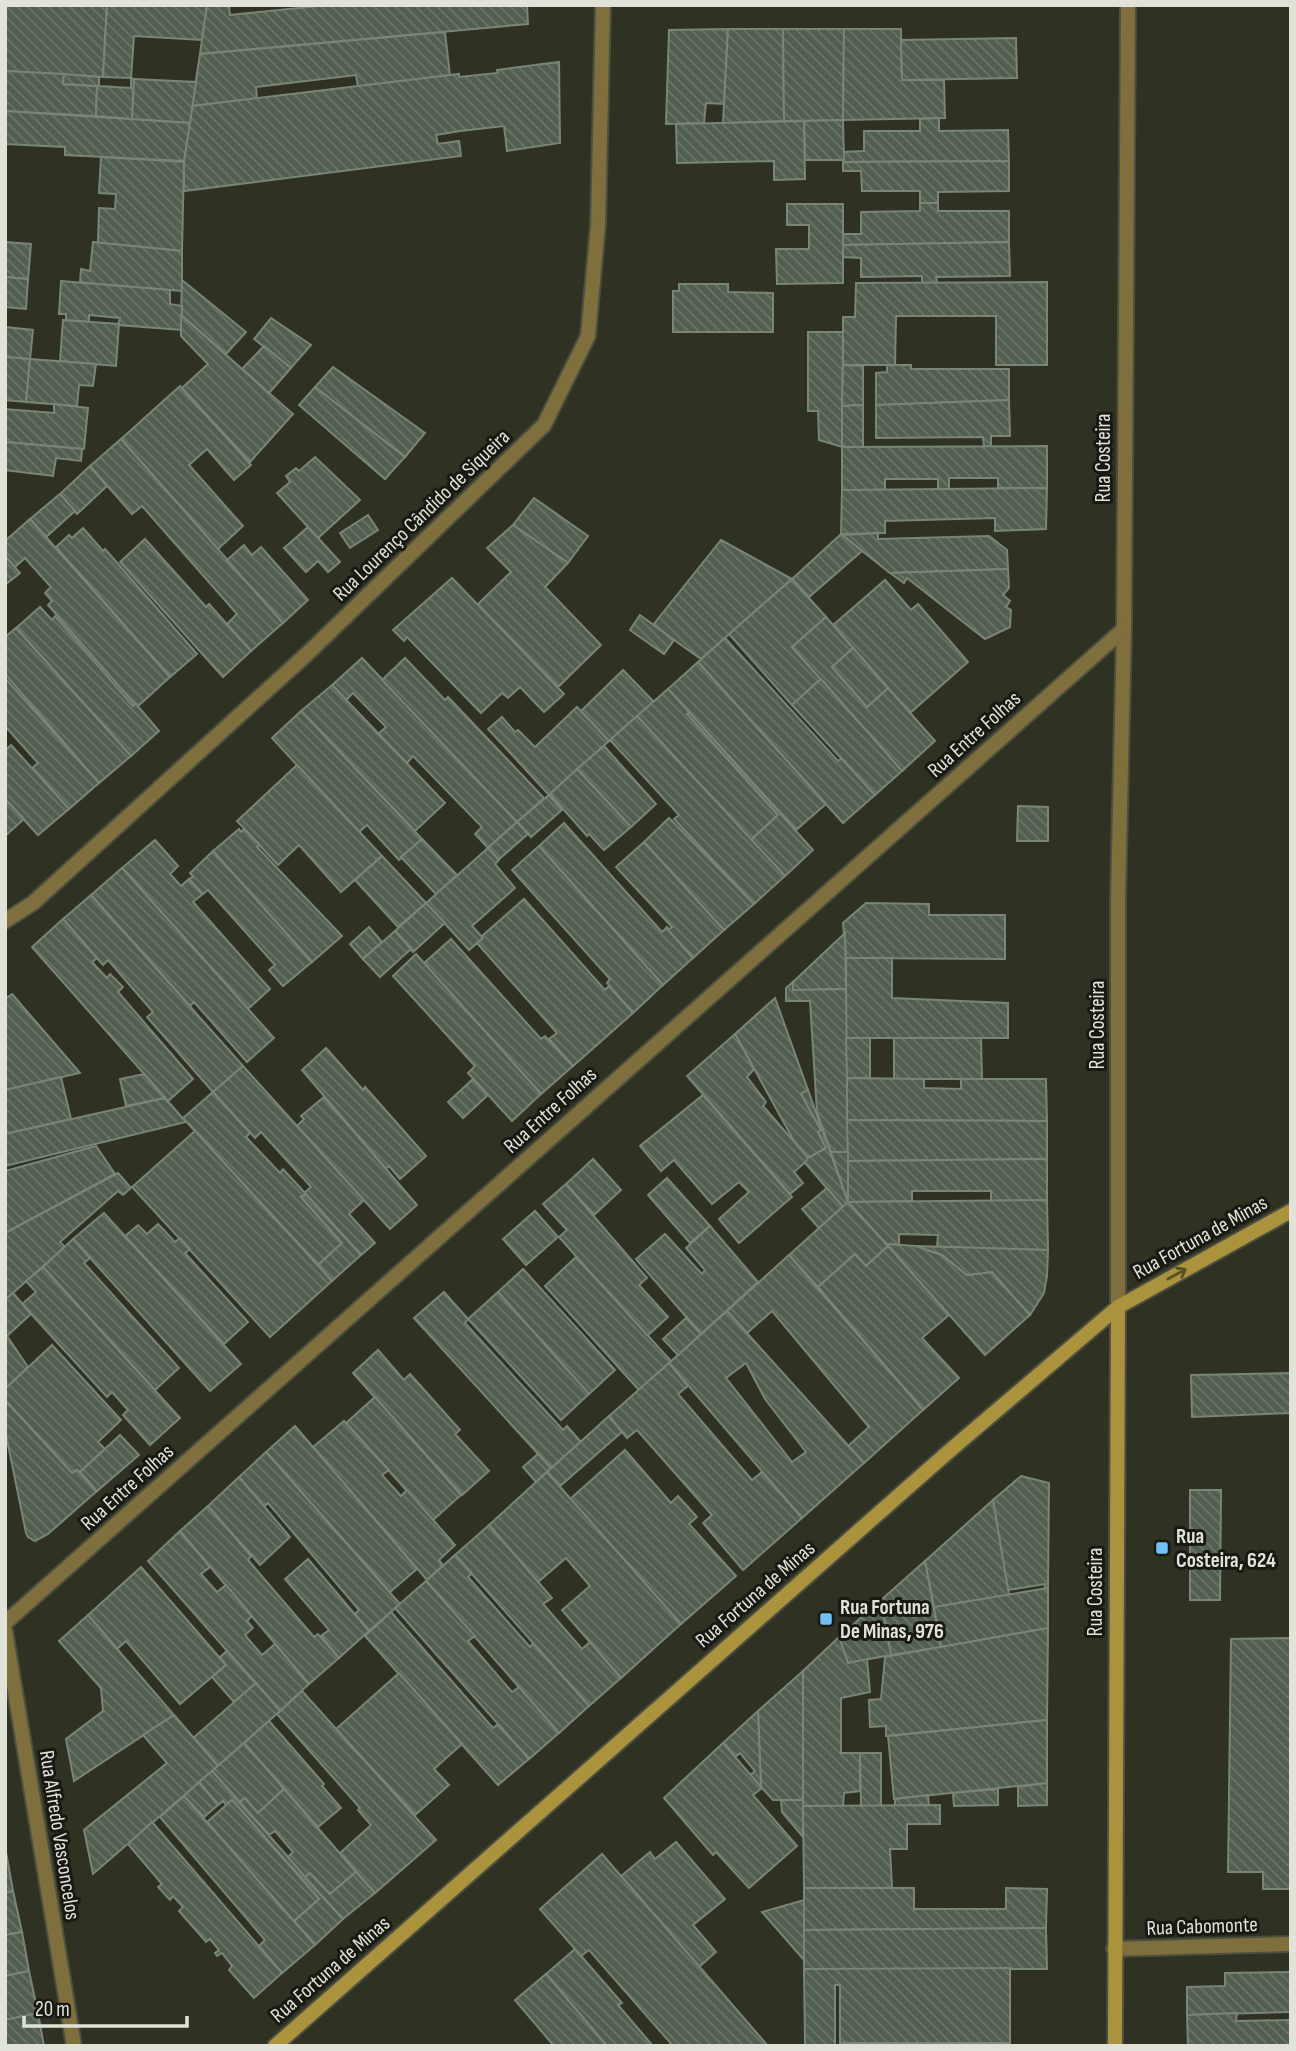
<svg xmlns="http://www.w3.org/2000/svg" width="1296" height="2051" viewBox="0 0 1296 2051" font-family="'Sofia Sans Condensed',sans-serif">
<defs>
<pattern id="building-back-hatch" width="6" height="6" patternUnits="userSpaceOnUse" patternTransform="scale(1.75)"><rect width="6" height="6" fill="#525e50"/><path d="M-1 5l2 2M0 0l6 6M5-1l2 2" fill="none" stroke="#6b7569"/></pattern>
</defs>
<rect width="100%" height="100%" fill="#2f3223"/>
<g fill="url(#building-back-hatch)" stroke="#798576" stroke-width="2" fill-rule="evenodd">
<path d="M5,5H107L103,77L5,71Z"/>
<path d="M107,5H207L202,40L134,36L131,78L103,77Z"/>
<path d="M207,5H229L230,15L329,5H527L528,24L200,54Z"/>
<path d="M728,29L724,104L706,103L704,123L666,124L669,30Z"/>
<path d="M728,29H783L784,121L723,123Z"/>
<path d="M783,29H844L843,120L784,121Z"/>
<path d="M844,29H901L902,80H944L945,118L843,120Z"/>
<path d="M445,32L450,76L358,87L356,75L256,87L257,99L192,106L200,54Z"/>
<path d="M1016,38L1017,78L902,80L901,40Z"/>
<path d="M559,62L560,143L507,151L504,126L460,131L436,135L438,144L459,141L461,156L184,191V162L192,106L459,74V77L498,73L497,70Z"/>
<path d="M5,71L64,74L63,84L97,86L96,116L5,111Z"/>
<path d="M64,74L99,77V86L131,88V78L134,79L132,119L96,116L97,86L63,84Z"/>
<path d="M134,79L196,82L190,123L132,119Z"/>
<path d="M5,111L190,123L184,161L65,155V147L5,144Z"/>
<path d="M939,118V131L1008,130L1009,161L843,162V152L864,151V131H920V119Z"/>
<path d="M843,120L844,160H805L804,121Z"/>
<path d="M804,121L805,179L774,180V161L677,163L676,124Z"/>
<path d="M101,157L184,162L182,251L98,243L99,208L115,209L116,194L99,193Z"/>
<path d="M1009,161V191L938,192V203H920V191H862L861,171H843V162Z"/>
<path d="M920,203H938V211H1009V242L843,245V234H861V212L920,211Z"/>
<path d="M787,204H843V283L777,284L776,249H809V225H787Z"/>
<path d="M5,242L31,244L28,279L5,277Z"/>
<path d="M93,242L182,251V291L80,283L81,269L90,271Z"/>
<path d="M1009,242L1010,276L936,277L937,283H922V276L861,277V258L843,257V245Z"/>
<path d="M5,277L28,279L26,309L5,307Z"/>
<path d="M182,280L246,332L226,354L181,315Z"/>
<path d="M61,281L170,290V304L182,306V330L118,325L120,318L89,315V322L66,320V314H59Z"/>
<path d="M1047,282V365H996V316H896L895,365H843V317H855L856,283Z"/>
<path d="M679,284H728V292L773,293V332H673V291H679Z"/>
<path d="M181,315L293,414L250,462L182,388L208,364L181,336Z"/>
<path d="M271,318L311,345L291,368L254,339Z"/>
<path d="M63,320L119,324L116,366L60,361Z"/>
<path d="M5,327L33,330L30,359L5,357Z"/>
<path d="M808,332H843L842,447L819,440L818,411H808Z"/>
<path d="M264,346L291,368L269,393L242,369Z"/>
<path d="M5,357L30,359L26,402L5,400Z"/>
<path d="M30,359L96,364L93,386L79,385L77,406L26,402Z"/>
<path d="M843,365L863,366V405L842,406Z"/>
<path d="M887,365H911V369H1009V400L876,405V373L887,372Z"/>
<path d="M333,367L425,433L405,457L315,387Z"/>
<path d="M180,386L251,465L234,480L207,449L189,465L243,526L218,549L121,439Z"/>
<path d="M315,387L405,457L385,479L299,405Z"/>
<path d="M1009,400L1010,436H991V446H984L983,437L876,438V405Z"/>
<path d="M54,404L88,408L84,449L5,442V409L54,413Z"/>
<path d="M863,405V447H842V406Z"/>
<path d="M121,439L283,623L251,651L227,624L237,614L142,506L132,514L90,466Z"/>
<path d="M5,442L82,449L81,461L56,458L53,476L5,470Z"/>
<path d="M1047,446V488H998V478H949V489H938V479H885V490H842V447Z"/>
<path d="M315,457L360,500L318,538L277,493L290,482L286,476L296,468L299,471Z"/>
<path d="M90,466L107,486L77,514L60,494Z"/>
<path d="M1047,488L1046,529L995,531V518L885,521V533L841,534L842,490Z"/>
<path d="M60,494L75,511L46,537L30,519Z"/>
<path d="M534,498L588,536L568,563L513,525Z"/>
<path d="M368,515L378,530L350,548L340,533Z"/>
<path d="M30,519L170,677L137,707L48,605L52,601L45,593L51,587L25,558L15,567L5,556V541Z"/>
<path d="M513,525L568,563L545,587L601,645L558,687L477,605L511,572L487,548Z"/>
<path d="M308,527L340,562L328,572L318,561L306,572L284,548Z"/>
<path d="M83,528L103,551L105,549L197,654L170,677L56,547L69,535L72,538Z"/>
<path d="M878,533V539L989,536L1007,550L1008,569L890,573L842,535Z"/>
<path d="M841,534L862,551L809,597L792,579Z"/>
<path d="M145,539L206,607L209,604L251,651L223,677L120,562Z"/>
<path d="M721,540L792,579L701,659L653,625Z"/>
<path d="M244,545L252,555L261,547L308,600L283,623L227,560Z"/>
<path d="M5,556L20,573L5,585Z"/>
<path d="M1008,569L1009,588L1003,595L1010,601L1006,607L1011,610L1010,627L985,639L907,578L904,583L890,573Z"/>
<path d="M452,578L564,694L544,712L520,687L508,698L502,693L481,713L407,637L404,641L393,630Z"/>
<path d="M792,579L826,617L792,647L821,679L792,705L729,634Z"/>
<path d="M885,580L911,610L918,604L968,662L910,713L833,625Z"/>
<path d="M40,607L52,620L55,616L133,706L136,704L159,731L131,756L16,628Z"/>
<path d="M640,615L674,640L664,654L630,630Z"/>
<path d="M826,617L853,648L832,667L867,707L888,688L935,741L902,771L792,647Z"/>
<path d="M16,628L131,756L99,783L5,674V637Z"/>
<path d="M725,638L838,761L842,758L875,795L843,823L698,662Z"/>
<path d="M853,648L888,688L867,707L832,667Z"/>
<path d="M362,658L517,822L488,848L475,834L482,827L413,756L407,763L378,734L386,727L353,693L346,700L332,685Z"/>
<path d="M405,658L445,700L448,697L544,798L517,822L382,680Z"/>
<path d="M698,662L826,804L796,830L668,689Z"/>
<path d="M623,670L654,702L609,741L581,711Z"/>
<path d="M5,678L99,783L69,809L32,768L38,763L5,726Z"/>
<path d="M821,679L902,771L875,795L792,705Z"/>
<path d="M332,685L445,803L415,831L301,711Z"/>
<path d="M668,689L690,713L687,714L778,815L751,840L637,716Z"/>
<path d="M577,707L609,741L549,795L488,729L502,717L515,732L518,730L535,747Z"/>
<path d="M301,711L422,839L399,860L367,825L359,832L272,738Z"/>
<path d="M690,713L813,850L785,876L751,840L778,815L687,714Z"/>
<path d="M637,716L785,876L754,904L674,819L679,815L610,740Z"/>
<path d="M11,745L69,809L38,835L5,799V751Z"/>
<path d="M604,746L656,804L631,827L577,769Z"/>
<path d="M297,765L382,856L341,892L299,845L278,865L237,821Z"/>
<path d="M577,769L631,827L604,850L589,834L587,836L550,794Z"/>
<path d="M549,795L562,810L531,837L517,822Z"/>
<path d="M5,799L24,819L5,836Z"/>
<path d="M1018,806L1048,807V841H1017Z"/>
<path d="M669,818L754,904L724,930L644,842Z"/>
<path d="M517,822L528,834L498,860L488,848Z"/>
<path d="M564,823L662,932L667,927L693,958L663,985L539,846Z"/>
<path d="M239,829L241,832L244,829L260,845L257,847L342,936L312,962L213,851Z"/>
<path d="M422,839L457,875L436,894L401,857Z"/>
<path d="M155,840L178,866L170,874L181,886L189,879L203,894L193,902L270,989L248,1009L122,868Z"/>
<path d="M644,842L724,930L693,958L668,930L672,927L616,867Z"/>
<path d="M539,846L663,985L633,1013L607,983L610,979L512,870Z"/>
<path d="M488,848L499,860L495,864L515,888L472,926L483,938L469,950L426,903Z"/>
<path d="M213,851L312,962L283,986L269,970L275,965L208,890L203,894L189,879L193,877L190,873Z"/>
<path d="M382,856L426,903L398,927L355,880Z"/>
<path d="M122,868L274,1038L247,1062L194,1002L190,1006L91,895Z"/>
<path d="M91,895L243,1066L213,1092L147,1017L153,1012L108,960L103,965L63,919Z"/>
<path d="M524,899L605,990L609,986L633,1013L573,1066L549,1039L557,1033L477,943L483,938L482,936Z"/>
<path d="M426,903L445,923L413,952L395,931Z"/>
<path d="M866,903L929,904V915H1005V959L846,958L843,923Z"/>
<path d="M63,919L97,958L92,962L107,978L110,974L123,987L118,992L193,1079L168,1101L32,947Z"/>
<path d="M369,927L382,942L363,959L350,944Z"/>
<path d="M395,931L411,949L380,977L363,959Z"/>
<path d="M845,933L846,989L793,990V982Z"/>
<path d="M451,939L541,1039L545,1036L573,1066L541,1094L424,963Z"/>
<path d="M416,954L541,1094L512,1121L468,1073L475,1066L393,976Z"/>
<path d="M846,958H892V998L1008,1003V1038H846Z"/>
<path d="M793,982V990L846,989L848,1152H831L817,1112L810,1001H786V988Z"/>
<path d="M12,994L80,1073L5,1090V999Z"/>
<path d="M775,998L808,1090L801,1094L821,1130L818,1132L826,1148L808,1158L795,1143L735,1034Z"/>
<path d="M735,1034L754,1069L747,1077L766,1102L763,1106L809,1159L794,1172L803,1183L790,1194L687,1076Z"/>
<path d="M846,1038H870V1078H847Z"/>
<path d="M894,1038H981L982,1079H894Z"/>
<path d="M326,1048L363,1090L365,1087L426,1156L400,1179L389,1166L386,1169L302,1070Z"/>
<path d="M243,1066L364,1200L349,1214L375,1243L361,1255L304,1193L311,1187L261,1132L255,1138L213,1092Z"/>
<path d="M144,1074L165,1098L126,1106L120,1079Z"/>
<path d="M61,1077L71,1119L5,1134V1090Z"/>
<path d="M847,1078L924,1079V1088L961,1089V1079H1046L1047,1121L847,1120Z"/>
<path d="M473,1079L488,1095L463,1118L448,1102Z"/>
<path d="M808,1090L848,1202L843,1207L805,1163L808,1158L826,1148L818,1132L821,1130L801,1094Z"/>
<path d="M213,1092L250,1133L246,1137L280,1173L283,1169L306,1194L301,1197L342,1243L318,1265L183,1118Z"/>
<path d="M703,1095L792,1197L739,1243L719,1219L749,1192L739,1182L712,1204L674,1160L661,1171L640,1146Z"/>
<path d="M324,1097L417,1205L390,1229L297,1126L304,1119L301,1116Z"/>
<path d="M165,1098L186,1122L5,1166V1134Z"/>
<path d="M847,1120L1047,1121V1159L848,1161Z"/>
<path d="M195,1131L332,1281L270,1337L132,1187Z"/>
<path d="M96,1146L115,1174L5,1233V1171Z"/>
<path d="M831,1152H848V1202Z"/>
<path d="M593,1159L621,1190L594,1215L566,1184Z"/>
<path d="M1047,1159V1200L991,1201V1191H912V1201L848,1202V1161Z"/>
<path d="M118,1173L131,1188L123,1195L118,1191L60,1242L65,1247L5,1300V1233Z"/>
<path d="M667,1178L710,1226L690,1243L648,1195Z"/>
<path d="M566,1184L647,1278L639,1285L668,1317L647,1336L559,1237L567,1230L543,1204Z"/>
<path d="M827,1188L843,1207L819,1228L802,1209Z"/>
<path d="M306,1194L361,1255L332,1281L318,1265L342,1243L301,1197Z"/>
<path d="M1047,1200L1048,1250L937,1247L938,1235L899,1234V1245L886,1244L848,1202Z"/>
<path d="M848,1202L888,1246L866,1266L855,1254L818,1287L789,1255Z"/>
<path d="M535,1211L558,1237L526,1265L503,1239Z"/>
<path d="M104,1213L241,1364L210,1391L73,1239Z"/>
<path d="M158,1224L175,1242L180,1238L190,1249L185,1253L248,1322L224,1344L125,1236L138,1225L147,1234Z"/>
<path d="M710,1226L758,1282L701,1334L636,1259L665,1234L702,1274L705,1270L686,1248Z"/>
<path d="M73,1239L90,1258L84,1263L179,1368L155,1390L43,1267Z"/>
<path d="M886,1244L916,1246L942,1255L967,1275L992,1272L1030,1315L985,1355Z"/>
<path d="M888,1246L949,1315L922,1338L959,1378L923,1410L818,1287L855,1254L866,1266Z"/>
<path d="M916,1246L1048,1250L1047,1276L1044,1293L1030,1315L992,1272L967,1275L942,1255Z"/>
<path d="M789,1255L923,1410L864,1463L848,1446L869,1427L772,1311L747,1333L727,1311Z"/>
<path d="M576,1257L671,1361L639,1390L545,1286Z"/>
<path d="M43,1267L180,1418L150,1445L123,1415L128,1410L112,1392L107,1397L22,1304L36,1292L26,1281Z"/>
<path d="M523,1269L615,1370L589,1394L498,1292Z"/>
<path d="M444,1292L468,1319L465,1323L563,1430L567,1426L581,1442L551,1468L414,1318Z"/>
<path d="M498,1292L589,1394L561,1420L468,1319Z"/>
<path d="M13,1293L31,1314L7,1336L28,1367L5,1389V1300Z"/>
<path d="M727,1311L864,1463L802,1518L669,1363ZM746,1363L765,1399L806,1452L792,1462L726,1378Z"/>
<path d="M686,1318L701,1334L678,1355L663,1339Z"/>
<path d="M52,1345L121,1420L98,1442L105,1449L80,1472L77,1470L72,1473L5,1400V1389Z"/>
<path d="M378,1350L404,1380L410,1374L460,1430L455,1434L489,1471L462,1495L353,1373Z"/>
<path d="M669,1363L688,1386L678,1394L752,1480L762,1472L802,1518L743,1570L703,1523L712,1515L637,1430L627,1438L609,1416Z"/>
<path d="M1291,1373V1413L1192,1417L1191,1375Z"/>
<path d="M375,1397L461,1495L433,1520L346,1423Z"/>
<path d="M5,1400L72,1473L77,1470L97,1491L48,1534L35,1541L28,1537L26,1533L5,1430Z"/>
<path d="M609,1416L622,1432L559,1487L547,1472Z"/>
<path d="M344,1421L389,1470L382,1475L401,1496L407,1490L455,1545L439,1560L443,1565L427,1580L313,1447Z"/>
<path d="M295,1426L417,1569L390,1592L266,1452Z"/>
<path d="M120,1435L139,1455L97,1491L80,1472Z"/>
<path d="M625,1450L671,1503L678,1496L697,1517L689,1524L736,1576L681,1624L570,1499Z"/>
<path d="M266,1452L400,1604L369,1631L355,1614L359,1610L268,1503L264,1507L239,1477Z"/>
<path d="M538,1454L551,1468L536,1482L523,1467Z"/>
<path d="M547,1472L681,1624L621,1678L562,1610L590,1586L566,1558L538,1582L489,1525Z"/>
<path d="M1021,1476L1049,1483L1048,1588L1045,1589V1584L1008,1590L1007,1588L993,1500Z"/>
<path d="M239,1477L290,1537L260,1565L208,1506Z"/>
<path d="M1190,1490H1221L1220,1600H1190Z"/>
<path d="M993,1500L1009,1595L934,1607L925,1561Z"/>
<path d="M208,1506L251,1556L248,1560L314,1637L318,1634L339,1658L309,1684L180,1531Z"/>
<path d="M489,1525L552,1598L543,1604L582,1649L590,1642L621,1678L589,1706L455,1555Z"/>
<path d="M180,1531L210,1567L201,1574L217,1592L226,1585L252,1616L247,1621L253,1628L245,1635L262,1655L275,1644L309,1684L280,1711L148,1561Z"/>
<path d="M455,1555L472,1573L468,1577L530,1647L533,1643L589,1706L559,1733L426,1581Z"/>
<path d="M308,1559L369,1631L339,1658L321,1636L329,1630L285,1579Z"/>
<path d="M925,1561L941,1647L891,1655L881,1600Z"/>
<path d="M141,1567L226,1665L180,1704L126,1641L117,1649L88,1615Z"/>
<path d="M426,1581L475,1636L468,1641L512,1692L519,1687L559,1733L529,1759L395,1608Z"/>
<path d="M1048,1588V1628L941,1647L934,1607Z"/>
<path d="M881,1600L891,1655L848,1663L839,1637Z"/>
<path d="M391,1612L493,1728L498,1724L529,1759L498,1785L365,1636Z"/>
<path d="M88,1615L174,1715L74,1781L66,1739L103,1711L101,1688L59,1641Z"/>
<path d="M1048,1628L1047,1720L886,1736V1726L870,1727L869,1700L881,1699L885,1657Z"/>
<path d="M839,1637L848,1663L867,1659L870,1692L841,1698V1753H860V1791L844,1793L843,1806H803V1671Z"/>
<path d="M1291,1638V1889H1263V1872H1228L1231,1639Z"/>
<path d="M227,1651L256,1683L234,1702L212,1677L226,1665L220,1657Z"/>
<path d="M803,1671V1800H773L761,1787L758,1711Z"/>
<path d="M399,1673L462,1744L434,1769L449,1785L415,1815L336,1729Z"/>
<path d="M256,1683L280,1711L218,1766L193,1738Z"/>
<path d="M302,1691L436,1840L375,1893L340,1853L371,1825L358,1810L360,1808L277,1714Z"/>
<path d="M758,1711L761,1787L750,1775L755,1771L740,1753L735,1757L723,1743Z"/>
<path d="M174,1715L218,1766L93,1874L84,1830L167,1763L143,1735Z"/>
<path d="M1047,1720V1783L894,1799L888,1736Z"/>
<path d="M269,1721L324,1784L322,1786L341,1808L318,1827L244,1743Z"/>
<path d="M244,1743L284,1789L258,1813L245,1798L240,1802L212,1771Z"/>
<path d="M723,1743L762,1788L753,1795L797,1846L749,1888L716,1852L713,1855L664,1798Z"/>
<path d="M860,1753H881V1806H861Z"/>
<path d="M212,1771L343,1919L315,1945L294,1921L319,1899L232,1800L226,1805L223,1801L218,1805L199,1782Z"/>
<path d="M199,1782L218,1805L204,1817L184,1796Z"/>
<path d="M1047,1783V1805L1018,1806V1787Z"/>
<path d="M284,1789L356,1872L330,1894L310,1873L305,1877L288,1857L293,1852L275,1831L269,1835L240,1802L245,1798L258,1813Z"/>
<path d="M998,1789V1805L954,1806L953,1793Z"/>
<path d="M928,1795L929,1806H895V1799Z"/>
<path d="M184,1796L315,1945L282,1973L259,1946L265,1940L160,1817Z"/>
<path d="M232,1800L319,1899L294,1921L207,1822Z"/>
<path d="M781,1800H803V1837L782,1812Z"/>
<path d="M940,1805V1824H907V1849H890L892,1888H804L803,1806Z"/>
<path d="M152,1822L282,1973L254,1998L229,1970L232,1966L222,1953L217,1956L215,1953L219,1950L210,1939L206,1942L179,1911L183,1907L173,1896L170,1900L158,1887L162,1884L128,1844Z"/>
<path d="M676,1842L725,1899L693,1925L716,1952L699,1967L621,1876L650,1852L655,1859Z"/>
<path d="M6,1852L13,1891L5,1893V1852Z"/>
<path d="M602,1854L621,1876L768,2046H673L589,1950L581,1956L540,1909Z"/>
<path d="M356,1872L375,1893L343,1919L305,1877L310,1873L330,1894Z"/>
<path d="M804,1888H914V1909H1006V1888L1047,1889L1046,1928L804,1930Z"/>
<path d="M13,1891L22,1932L5,1935V1893Z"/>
<path d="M804,1900V1960L762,1912Z"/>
<path d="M1046,1928L1047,1969H804V1930Z"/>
<path d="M22,1932L29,1971L5,1976V1935Z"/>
<path d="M575,1949L622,2003L618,2005L653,2046H607L546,1974Z"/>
<path d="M1010,1968V2043H840V1985H835V2046H805L804,1969Z"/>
<path d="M29,1971L38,2013L5,2020V1976Z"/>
<path d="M1291,1972V2012L1187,2015V1987L1225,1986V1973Z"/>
<path d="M546,1974L607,2046H554L515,2000Z"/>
<path d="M38,2013L44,2046H5V2020Z"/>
<path d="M1237,2013L1236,2021L1291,2020V2046H1188L1187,2015Z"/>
</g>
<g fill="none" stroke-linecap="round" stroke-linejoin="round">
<defs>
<g id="street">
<path d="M5,921L33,903L308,653L544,425L588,336L598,224L603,5"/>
<path d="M1118,1307V899L1124,629L1128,5"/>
<path d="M5,1623L1124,629"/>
<path d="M5,1631L74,2046"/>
<path d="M1114,1949L1291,1944"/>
</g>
<g id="secondary">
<path d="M275,2046L947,1453L1118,1307L1291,1211"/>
<path d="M1115,2046L1118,1307"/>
</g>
</defs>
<use href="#street" stroke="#4b4e40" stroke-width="18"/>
<use href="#secondary" stroke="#4b4e40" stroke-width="18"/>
<use href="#street" stroke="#7f6f3d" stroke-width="14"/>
<use href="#secondary" stroke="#ab923d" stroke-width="14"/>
</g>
<defs><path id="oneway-shaft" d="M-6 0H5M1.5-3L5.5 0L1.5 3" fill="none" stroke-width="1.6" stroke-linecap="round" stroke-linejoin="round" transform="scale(1.75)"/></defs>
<use stroke="#5a4f25" href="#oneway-shaft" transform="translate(1177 1274) rotate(-29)"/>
<g fill="#70c1f4" stroke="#181912" stroke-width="2.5">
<rect x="1155" y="1541" width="14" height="14" rx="3.5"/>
<rect x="819" y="1612" width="14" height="14" rx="3.5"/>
</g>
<g text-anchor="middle" stroke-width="6" stroke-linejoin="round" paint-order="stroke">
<g font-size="21" fill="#e1e3d9" stroke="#181912">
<text transform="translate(1103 458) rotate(-90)" y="7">Rua Costeira</text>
<text transform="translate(421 515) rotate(-44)" y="7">Rua Lourenço Cândido de Siqueira</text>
<text transform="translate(974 734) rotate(-42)" y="7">Rua Entre Folhas</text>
<text transform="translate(1097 1025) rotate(-90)" y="7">Rua Costeira</text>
<text transform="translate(550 1110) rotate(-42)" y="7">Rua Entre Folhas</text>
<text transform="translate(1200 1237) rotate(-29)" y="7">Rua Fortuna de Minas</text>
<text transform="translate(127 1487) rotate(-42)" y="7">Rua Entre Folhas</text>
<text transform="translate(1095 1592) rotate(-90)" y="7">Rua Costeira</text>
<text transform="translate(755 1594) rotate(-41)" y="7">Rua Fortuna de Minas</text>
<text transform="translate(60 1835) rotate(81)" y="7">Rua Alfredo Vasconcelos</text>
<text transform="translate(1202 1926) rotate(-2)" y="7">Rua Cabomonte</text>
<text transform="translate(330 1969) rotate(-41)" y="7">Rua Fortuna de Minas</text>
</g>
<g font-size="21" font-weight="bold" fill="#e1e3d9" stroke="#181912" text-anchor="start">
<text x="1176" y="1543">Rua<tspan x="1176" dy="24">Costeira, 624</tspan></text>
<text x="840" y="1614">Rua Fortuna<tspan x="840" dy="24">De Minas, 976</tspan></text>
</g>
</g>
<rect width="1296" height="2051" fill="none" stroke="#e1e3d9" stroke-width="14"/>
<path d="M24 2016v10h163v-10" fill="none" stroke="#e1e3d9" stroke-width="3.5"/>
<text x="35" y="2016" font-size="21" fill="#e1e3d9" stroke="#181912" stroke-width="5" paint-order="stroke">20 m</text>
</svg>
